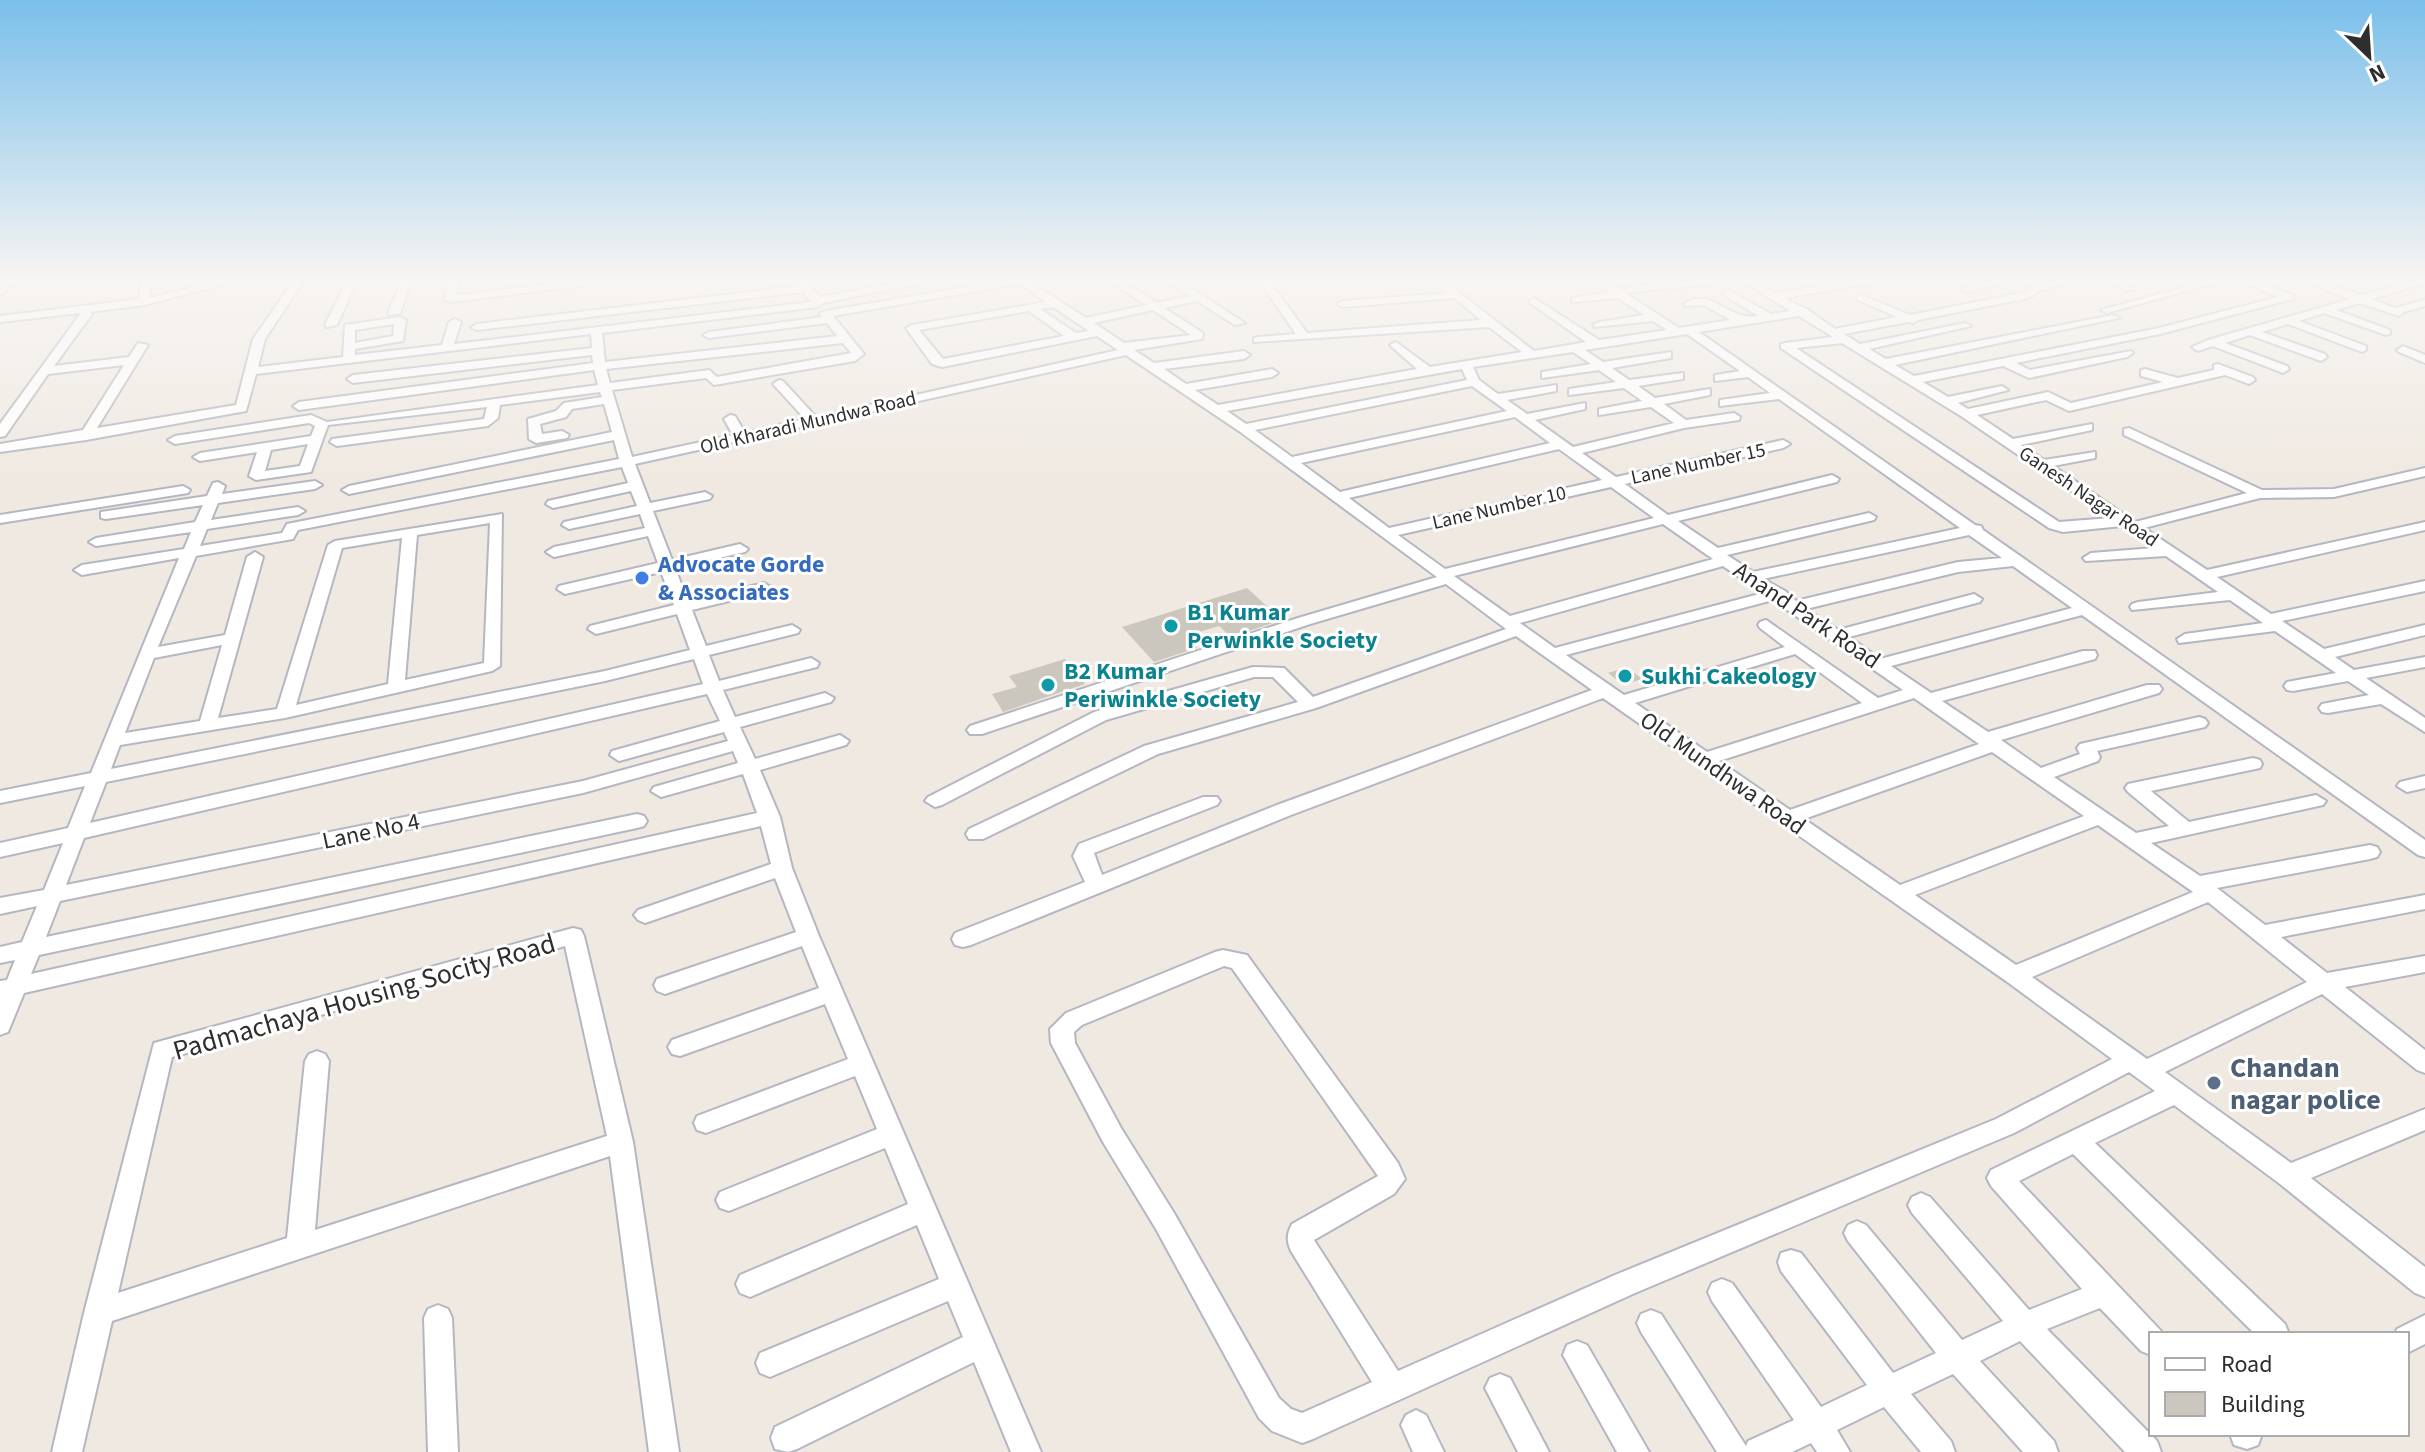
<svg xmlns="http://www.w3.org/2000/svg" width="2425" height="1452" viewBox="0 0 2425 1452" font-family="'Source Sans 3',sans-serif">
<rect width="100%" height="100%" fill="#efe9e1"/>
<g fill="#cbc7bf">
<path d="M1247,588L1282,620L1231,637L1219,626L1186,636L1197,648L1154,662L1122,627Z"/>
<path d="M1065,659L1085,684L1003,712L992,694L1017,687L1009,676Z"/>
<path d="M1627,667L1642,679L1623,685L1608,673Z"/>
</g>
<g fill="none" stroke-linecap="round" stroke-linejoin="round">
<defs>
<g id="minor">
<path d="M6,279H16L0,296V286Z"/>
<path d="M141,279H151L149,298L228,279H245L145,305L90,312L92,314L54,366L129,357L138,343L148,345L97,428L236,405L253,339L295,279H305L265,339L258,367L343,357L345,325L400,317L406,320L403,341L355,349V355L442,345L449,322L455,319L461,322L454,344L811,302L803,292L477,330L471,327L477,324L799,286L797,282L802,279H829L809,284L819,297L919,279H940L823,303L818,307L602,333L605,362L837,336L827,323L709,338L703,335L709,332L822,317L819,314L825,311L1014,279H1026L1086,318L1146,305L1107,279H1119L1157,303L1189,296L1165,279H1177L1245,323L1235,325L1197,301L1164,308L1203,333L1202,339L1134,350L1154,363L1244,351L1250,355L1244,359L1164,369L1186,384L1272,369L1278,373L1272,377L1195,390L1218,405L1417,369L1392,347L1390,345L1396,342L1430,367L1522,352L1489,327L1254,342V338L1258,337L1296,334L1258,279H1268L1307,333L1481,320L1454,298L1342,307L1337,304L1342,301L1447,293L1431,279H1442L1534,351L1586,342L1530,303L1529,301L1534,298L1599,340L1667,330L1653,321L1595,327L1593,325L1599,322L1644,315L1618,298L1572,302V298L1610,292L1592,279H1604L1624,291L1628,287L1703,279H1736L1731,282L1625,293L1679,328L1730,320L1704,305L1685,306L1684,304C1713,286 1726,321 1758,316L1724,295L1723,293L1728,290L1771,314L1790,311L1740,279H1752L1775,293L1861,279H1884L1879,282L1784,298L1808,310L1835,329L1897,317L1858,300L1857,298L1862,295L1910,315L2026,292L2032,287L2063,279L2068,282L2040,291L2029,298L1918,320L1913,323L1908,322L1844,334L1860,344L1965,323L1971,326L1869,349L1886,359L2113,315L2119,318L1895,365L1914,376L2159,328L2278,297L2234,279H2248L2293,295V299L2160,334L2016,363L2030,370L2131,351L2133,353L2127,357L2029,378L2003,366L1923,382L1948,397L2002,386L2008,390L1958,403L1968,409L2048,392L2071,403L2163,382L2141,376V370L2145,369L2178,378L2214,370V365L2218,364L2253,377L2255,380L2249,384L2225,375L2069,411L2046,400L1977,415L2013,439L2092,424V430L2021,445L2044,460L2095,452V458L2053,466L2135,522L2247,493L2124,435V429L2129,428L2262,490L2334,489L2425,468V476L2334,497L2260,498L2144,528L2207,570L2425,522V530L2217,577L2271,614L2425,581V591L2282,621L2324,649L2425,625V635L2335,657L2354,670L2425,657V667L2366,678L2425,718V732L2381,704L2328,713L2322,712L2319,708L2322,704L2369,695L2348,681L2293,691L2287,690L2284,686L2287,682L2336,673L2275,631L2179,643L2177,639L2185,634L2263,623L2230,600L2132,610L2130,607L2132,604L2138,602L2218,592L2166,556L2086,561L2083,558L2091,553L2154,548L2122,526L2063,532L2049,528L1781,348V344L1785,343L1833,337L1799,316L1699,332L1975,525L1981,526L1983,530L2425,840V857L2418,855L2082,615L1891,666L1931,693L2083,651H2095L2097,655L2095,659L1942,701L1988,732L2147,685H2159L2162,689L2159,693L2001,740L2041,768L2080,754L2077,748L2080,744L2199,717L2205,719L2208,723L2205,727L2097,751L2100,757L2098,761L2054,777L2136,833L2169,826L2128,792L2125,788L2128,784L2253,758L2260,760L2262,764L2260,768L2151,791L2189,822L2316,795L2326,801L2323,805L2151,843L2200,876L2370,845L2377,847L2380,852L2377,857L2370,859L2217,888L2265,925L2425,895V909L2281,937L2327,973L2425,956V972L2345,987L2425,1050V1073L2417,1070L2322,994L2165,1072L2291,1163L2425,1109V1130L2311,1178L2425,1267V1297L2415,1293L2280,1184L2174,1105L2095,1143L2285,1324L2289,1334H2255L2073,1154L2019,1181L2161,1331L2162,1334H2151V1355L2141,1351L2100,1308L2047,1329L2157,1441L2161,1452H2125L2020,1341L1980,1361L2054,1441L2058,1452H2023L1953,1374L1911,1394L1951,1441L1955,1452H1921L1884,1407L1837,1430L1850,1452H1817L1811,1443L1792,1452H1717L1641,1332L1637,1323L1641,1314L1651,1310L1661,1314L1746,1446L1748,1441L1794,1420L1712,1301L1708,1292L1712,1283L1722,1279L1732,1283L1821,1407L1867,1385L1781,1271L1778,1262L1781,1253L1791,1250L1801,1253L1893,1373L1936,1353L1848,1241L1844,1233L1848,1225L1857,1221L1866,1225L1962,1340L2003,1321L1912,1213L1908,1205L1912,1197L1921,1193L1930,1197L2029,1310L2082,1289L1991,1186L1987,1178L1991,1170L2155,1091L2129,1072L2014,1133L1635,1293L1313,1439L1302,1443L1272,1431L1259,1418L1156,1229L1103,1142L1051,1043L1050,1029L1066,1013L1215,952L1223,950L1247,955L1398,1163L1405,1179L1394,1194L1314,1240L1398,1371L1615,1275L1996,1119L2112,1059L2006,981L1603,698L1291,815L971,945L963,947L955,945L952,939L955,933L1085,882L1073,856L1079,844L1203,797H1217L1220,801L1217,805L1094,853L1102,875L1277,805L1592,690L1516,636L1316,708L1158,754L983,839H969L966,834L969,829L1144,746L1298,702L1273,677H1254L1106,720L942,805L935,807L925,801L928,797L1094,712L1253,667L1284,668L1313,697L1506,629L1446,584L1310,624L982,734H970L967,730L970,726L1298,618L1437,577L1239,431L1126,355L635,464L650,503L705,492L712,496L710,499L653,511L672,560L740,544L748,549L745,552L675,568L688,602L764,583L772,588L770,591L692,610L706,646L792,625L800,630L798,633L709,655L719,681L811,658L819,663L817,667L723,690L735,717L825,693L834,698L831,702L740,727L755,759L840,735L849,741L846,745L760,770L780,817L792,868L819,936L1041,1452H1011L974,1362L797,1449L788,1452L775,1449L771,1438L775,1427L963,1337L948,1301L770,1377L760,1373L756,1363L760,1353L939,1279L917,1225L750,1297L740,1293L736,1284L740,1275L908,1204L885,1148L729,1211L720,1208L716,1200L720,1192L877,1129L855,1076L706,1133L697,1130L694,1123L697,1116L848,1059L825,1004L680,1056L672,1054L668,1047L672,1040L819,988L802,946L665,994L657,991L654,985L657,979L796,932L775,878L645,923L638,920L634,915L638,910L771,864L761,826L24,993L8,1032L0,1035V981L7,980L15,960L0,963V947L22,942L37,906L0,914V898L44,890L63,843L0,857V843L68,828L85,786L0,803V791L91,773L179,558L82,575L74,570L82,565L184,549L191,532L96,546L89,542L96,538L195,522L203,505L106,519L101,518V512L207,496L213,483L218,482L225,486L222,494L315,481L322,485L315,489L218,503L211,520L298,507L305,511L298,515L207,529L200,546L282,533L287,524L292,523L619,459L614,440L349,494L342,490L349,486L612,432L604,404L572,409L566,417L540,424L542,434L562,431L569,435L567,438L536,443L529,439L528,419L556,411L564,403L602,397L600,392L500,405L498,418L488,426L337,446L330,442L332,439L484,419L487,407L328,425L311,472L256,480L249,476L257,452L200,461L193,457L200,453L311,436L315,426L309,423L175,444L168,440L175,436L311,415L327,422L598,385L594,370L299,410L293,406L299,402L593,363L592,355L353,383L347,379L353,375L592,348L591,334L256,374L246,411L86,440L0,452V444L83,430L124,365L48,374L5,436L0,437V424L81,313L0,322V316L140,299ZM1020,284L1046,302L912,325L906,328L932,364L942,367L1097,336L1118,350L816,417L783,381L779,380L773,384L805,419L745,433L735,416L730,415L724,419L733,435L632,457L612,390L706,378L714,385L855,361L864,354L833,316ZM1053,307L1089,331L1076,333L1040,309ZM1153,310L1191,335L1124,343L1094,323ZM1029,311L1064,336L943,359L919,330ZM394,324L393,336L355,343V330ZM1687,334L1740,371L1715,375V381L1748,377L1770,393L1720,400V406L1779,399L1960,528L1753,572L1727,555L1874,520L1876,517L1869,513L1718,548L1678,521L1837,482L1839,479L1832,475L1668,515L1625,484L1783,448L1790,444L1783,440L1616,477L1582,453L1684,428L1739,420L1740,417L1734,413L1686,420L1664,404L1710,395V389L1655,398L1638,386L1683,379V373L1629,380L1612,368L1671,358V352L1603,362L1585,350ZM843,343L851,353L717,377L709,370L610,383L606,369ZM1842,343L1961,416L2111,518L2059,522L1796,348ZM1573,352L1591,364L1542,372V378L1599,370L1616,382L1569,389V395L1624,388L1642,401L1599,409V415L1651,407L1674,423L1573,447L1535,420L1585,409V403L1527,414L1507,400L1556,391V385L1498,394L1479,380L1473,367ZM1462,369L1467,380L1246,424L1227,411ZM1472,386L1507,411L1292,457L1255,430ZM1515,417L1550,443L1340,492L1301,463ZM308,444L300,466L265,471L271,450ZM1559,449L1602,480L1389,528L1349,498ZM622,467L628,483L548,501L546,504L553,508L631,491L637,506L564,522L562,525L569,529L640,514L645,528L554,547L546,552L554,557L648,536L658,563L559,586L557,589L565,594L661,572L674,605L590,626L588,629L596,634L677,614L690,650L605,671L111,769L120,745L285,718L492,671L500,666L502,514L335,541L328,545L277,709L218,718L263,557L255,552L247,557L225,635L158,647L196,556L293,539L298,530ZM1611,487L1654,518L1445,569L1398,535ZM490,523L484,663L405,680L417,535ZM1663,524L1713,559L1510,616L1454,576ZM1969,535L2002,558L1958,562L1796,601L1785,591L1763,579ZM402,538L388,684L296,705L342,548ZM1723,566L1763,593L1555,648L1520,623ZM2013,566L2072,608L1880,659L1849,637L1980,602L1982,599L1974,594L1838,630L1806,609L1958,572ZM1773,600L1903,690L1878,698L1766,620L1760,622L1758,625L1760,628L1785,647L1624,695L1566,655ZM222,645L200,721L125,733L154,658ZM1795,654L1862,703L1707,752L1635,703ZM694,659L703,684L90,823L106,782L605,681ZM707,694L720,721L612,751L610,755L619,761L724,732L728,741L583,781L66,885L84,838ZM1914,698L1979,744L1790,810L1719,761ZM733,751L738,763L654,787L651,791L661,797L743,774L757,813L31,974L39,955L637,828L644,826L647,821L644,816L637,814L46,937L60,901L583,793ZM1992,752L2084,816L1900,885L1804,819ZM2098,825L2193,892L2016,965L1915,895ZM2208,902L2307,982L2147,1059L2032,977ZM1224,966L1232,968L1378,1176L1292,1224C1287,1234 1286,1240 1291,1251L1372,1382L1302,1413L1291,1409L1279,1398L1174,1213L1121,1128L1075,1043L1074,1032L1082,1025Z"/>
<path d="M348,279H358L337,325L327,327L325,325Z"/>
<path d="M402,279H412L400,313L390,315L388,313Z"/>
<path d="M450,279H460L456,295L594,279L584,286L449,302L444,299Z"/>
<path d="M636,279H663L632,284L631,282Z"/>
<path d="M1534,279H1552L1538,283Z"/>
<path d="M2001,279H2021L1966,292L1961,289Z"/>
<path d="M2100,279H2114L2136,289L2127,291Z"/>
<path d="M2213,279H2229L2107,313L2101,310Z"/>
<path d="M2308,279H2316L2361,295L2425,279V283L2372,299L2395,308L2425,300V306L2404,312L2399,316L2360,303L2336,310L2390,330V334L2386,335L2324,313L2299,321L2366,346V350L2362,352L2288,324L2262,332L2325,354L2327,357L2321,361L2250,335L2225,343L2287,366L2289,369L2283,373L2213,346L2198,351L2192,347L2208,340L2350,299L2308,283Z"/>
<path d="M2403,346L2425,355V363L2399,352L2397,350Z"/>
<path d="M183,486L190,490L188,493L0,523V515Z"/>
<path d="M2425,776V788L2407,792L2397,786L2400,782Z"/>
<path d="M573,928L581,930L584,936L633,1142L679,1452H649L610,1156L112,1321L82,1452H52L84,1313L154,1043ZM565,946L607,1136L315,1230L329,1061L325,1054L317,1051L309,1054L305,1061L287,1238L118,1293L172,1057Z"/>
<path d="M438,1305L448,1309L452,1318L458,1452H428L424,1318L428,1309Z"/>
<path d="M2425,1315V1344L2407,1353V1334H2395L2397,1329Z"/>
<path d="M1577,1341L1587,1345L1649,1452H1617L1563,1355L1567,1345Z"/>
<path d="M1500,1374L1510,1378L1549,1452H1518L1485,1388L1490,1378Z"/>
<path d="M1416,1410L1426,1415L1444,1452H1413L1401,1425L1406,1415Z"/>
<path d="M2230,1434H2262L2258,1445L2247,1449L2234,1445Z"/>
</g>
</defs>
<use href="#minor" stroke="#b4b7c1" stroke-width="4"/>
<use href="#minor" fill="#fff" fill-rule="evenodd"/>
</g>
<linearGradient id="sky" x2="0" y2="1"><stop stop-color="#7abfeb"/><stop offset="0.58" stop-color="#f8f5f2"/><stop offset="1" stop-color="#f8f5f2" stop-opacity="0"/></linearGradient>
<rect width="2425" height="482" fill="url(#sky)"/>
<circle fill="#3f7fe0" stroke="#fff" stroke-width="3" cx="642" cy="578" r="8"/>
<g fill="#0f9aa8" stroke="#fff" stroke-width="3">
<circle cx="1171" cy="626" r="8"/>
<circle cx="1625" cy="676" r="8"/>
<circle cx="1048" cy="685" r="8"/>
</g>
<circle fill="#5c6f8a" stroke="#fff" stroke-width="3" cx="2214" cy="1083" r="8"/>
<g text-anchor="middle" stroke-width="6" stroke-linejoin="round" paint-order="stroke">
<g font-size="20" fill="#2e2e2e" stroke="#fff">
<text transform="translate(808 422) rotate(-13)" y="7">Old Kharadi Mundwa Road</text>
<text transform="translate(1698 463) rotate(-12)" y="7">Lane Number 15</text>
<text transform="translate(2089 496) rotate(34)" y="7">Ganesh Nagar Road</text>
<text transform="translate(1499 507) rotate(-13)" y="7">Lane Number 10</text>
</g>
<g font-size="24" font-weight="bold" fill="#366cbe" stroke="#fff" text-anchor="start">
<text x="658" y="572">Advocate Gorde<tspan x="658" dy="28">&amp; Associates</tspan></text>
</g>
<g font-size="24" font-weight="bold" fill="#0d838f" stroke="#fff" text-anchor="start">
<text x="1187" y="620">B1 Kumar<tspan x="1187" dy="28">Perwinkle Society</tspan></text>
<text x="1064" y="679">B2 Kumar<tspan x="1064" dy="28">Periwinkle Society</tspan></text>
<text x="1641" y="684">Sukhi Cakeology</text>
</g>
<g font-size="24" fill="#2e2e2e" stroke="#fff">
<text transform="translate(1807 615) rotate(34)" y="8">Anand Park Road</text>
<text transform="translate(1723 773) rotate(35)" y="8">Old Mundhwa Road</text>
<text transform="translate(371 831) rotate(-12)" y="8">Lane No 4</text>
</g>
<g font-size="28" fill="#2e2e2e" stroke="#fff">
<text transform="translate(364 996) rotate(-16)" y="10">Padmachaya Housing Socity Road</text>
</g>
<g font-size="28" font-weight="bold" fill="#4e5e75" stroke="#fff" text-anchor="start">
<text x="2230" y="1077">Chandan<tspan x="2230" dy="32">nagar police</tspan></text>
</g>
</g>
<rect x="2149" y="1332" width="260" height="104" fill="#ffffff" stroke="#ababab" stroke-width="2"/>
<rect x="2165" y="1358" width="40" height="12" fill="#ffffff" stroke="#ababab" stroke-width="2"/>
<text x="2221" y="1372" font-size="24" fill="#2e2e2e">Road</text>
<rect x="2165" y="1392" width="40" height="24" fill="#cbc7bf" stroke="#ababab" stroke-width="2"/>
<text x="2221" y="1412" font-size="24" fill="#2e2e2e">Building</text>
<g transform="translate(2369 56) rotate(155)" stroke="#ffffff" stroke-width="6" paint-order="stroke">
<path d="M0-6L14 30L0 20L-14 30Z" fill="#2e2e2e"/>
<text y="-12" font-size="22" font-weight="bold" text-anchor="middle" fill="#2e2e2e">N</text>
</g>
</svg>
